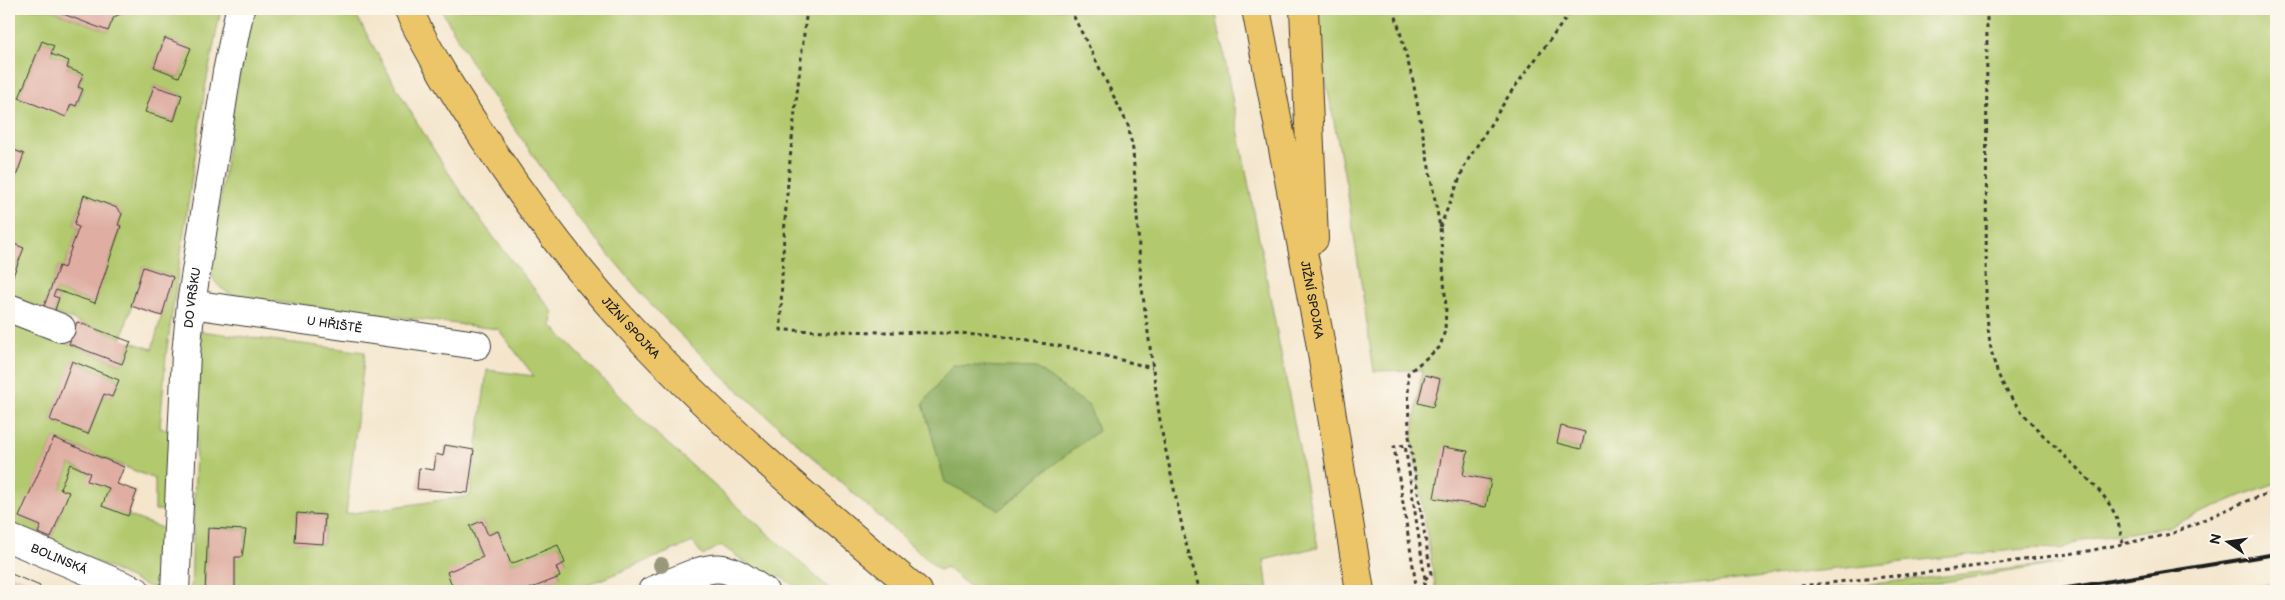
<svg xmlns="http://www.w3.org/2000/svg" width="2285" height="600" viewBox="0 0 2285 600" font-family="'Balsamiq Sans',sans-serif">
<rect width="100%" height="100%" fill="#fbf7ec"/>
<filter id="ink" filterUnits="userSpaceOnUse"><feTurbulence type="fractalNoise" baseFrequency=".02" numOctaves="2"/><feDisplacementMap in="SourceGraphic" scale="10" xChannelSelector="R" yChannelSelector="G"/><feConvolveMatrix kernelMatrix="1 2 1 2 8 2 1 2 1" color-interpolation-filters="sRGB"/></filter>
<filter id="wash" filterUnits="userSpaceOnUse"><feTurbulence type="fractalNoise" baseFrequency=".0096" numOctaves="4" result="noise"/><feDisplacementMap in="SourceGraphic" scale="20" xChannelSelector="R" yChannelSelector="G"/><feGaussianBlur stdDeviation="1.12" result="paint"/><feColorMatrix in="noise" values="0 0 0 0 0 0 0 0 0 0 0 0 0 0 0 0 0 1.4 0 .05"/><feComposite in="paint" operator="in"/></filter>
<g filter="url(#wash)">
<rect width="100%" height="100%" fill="#f4e5cb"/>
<g fill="#b2c96e" stroke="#677245" fill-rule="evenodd">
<path d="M9,9H49L108,31L114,17L122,13L124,9H221L205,88L166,355L160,428L171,430L167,510H155V479L54,438L20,517L41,526L38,533L51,538L60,516V489L70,464L90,473L109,488L103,506L167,530L163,580L154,588L149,587L76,552L9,524V322L122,364L131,342L152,349L173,277L143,267L122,338L54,313L59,298L53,296L56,290L95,303L121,226L118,225L122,214L117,208L84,195L74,225L79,227L64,268L59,266L43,309L9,295V281H11L24,248L9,242V183L13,184L24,154L9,148ZM165,38L190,48L179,77L154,67ZM42,41L54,46L51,54L69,61L67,68L83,74L78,87L83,89L77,106L19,98ZM154,86L182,95L174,121L146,112ZM73,361L119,380L112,397L104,394L88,434L50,420Z"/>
<path d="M251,9H353C392,81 432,152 480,219C503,251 528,281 553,312L552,326L649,427L832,591H803L779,576L773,582L721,545L703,556L693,542L573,591H524L560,577L556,567L565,562L559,545L511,564L498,531L488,535L482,521L470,526L483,557L453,589L454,591H235V557L243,542H245L246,530L208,528L205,591H191L200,331L365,352L346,514L470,496L487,370L534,376L498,329L244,298C226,294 210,285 211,265L234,103ZM297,513L325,515L323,544L296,542Z"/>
<path d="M441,9H1215L1318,547L1264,560L1268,591H1127L1119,589L975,591L946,567L939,570L719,373L654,308L568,206L482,81ZM1089,406L1042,473L1000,510Z"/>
<path d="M1315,9H2276V483L2245,494L2168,527L2083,540L2060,549L2033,548L1634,591H1436L1412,440L1422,370L1374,371L1347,188L1322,61ZM1425,375L1440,379L1433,407L1418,403ZM1561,427L1585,432L1581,449L1558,443ZM1468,451L1463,475L1491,480L1486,507L1434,498Z"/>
<path d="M2063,563L1887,591H1808Z"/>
<path d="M2276,583V591H2223Z"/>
<path d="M718,584L740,591H688L704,585Z"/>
</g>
<path fill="#8dad61" stroke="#54643e" d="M953,365L1036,368L1089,406L1098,431L1042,473L1000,510L945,482L923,404Z"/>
<g id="blocks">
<g fill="#dfada2">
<path d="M50,9H124L122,13L114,17L108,31Z"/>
<path d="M165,38L191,48L179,77L154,67Z"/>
<path d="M42,41L54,46L51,54L69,61L67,68L83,74L78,87L83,89L76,106L71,104L66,117L19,98Z"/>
<path d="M154,86L182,95L174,121L145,112Z"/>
<path d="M9,148L24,154L13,185L9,183Z"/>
<path d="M84,195L117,208L122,214L118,225L121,226L95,303L56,290L53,296L59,298L54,313L43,309L59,266L64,268L79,227L74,225Z"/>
<path d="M9,242L24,248L11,281H9Z"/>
<path d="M143,267L173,277L162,316L131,306Z"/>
<path d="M77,322L131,342L122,364L69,344Z"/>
<path d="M72,361L119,380L112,397L104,394L88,434L50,420Z"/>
<path d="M1425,375L1440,379L1433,407L1418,403Z"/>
<path d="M1561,426L1585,432L1581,449L1557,443Z"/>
<path d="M54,438L124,467L117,484L137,491L128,516L102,506L109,488L87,481L90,473L70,464L60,489L69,492L51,538L38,533L41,526L19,517Z"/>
<path d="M445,445L474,450L468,493L417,489L419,468L434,470L436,454L443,456Z"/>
<path d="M1443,447L1468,451L1463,475L1491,480L1486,507L1434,498Z"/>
<path d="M297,513L325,515L323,544L295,542Z"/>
<path d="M482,521L488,535L498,531L511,564L558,545L565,563L556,567L560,577L524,591H454L447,572L483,557L470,526Z"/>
<path d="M208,528L246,530L242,557H235V591H205Z"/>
<path d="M9,573L40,586L38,591H9Z"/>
</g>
</g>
</g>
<g filter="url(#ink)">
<use href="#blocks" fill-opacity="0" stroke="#3c3a36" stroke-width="1"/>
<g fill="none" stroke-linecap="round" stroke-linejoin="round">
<defs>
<g id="street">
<path id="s1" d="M191,304L477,345"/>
<path d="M9,308L61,328"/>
<path id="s2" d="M9,538L136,591"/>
<path id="s3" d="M175,591L186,354L191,304L227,72L240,9"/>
<path d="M652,591C670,584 704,565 723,569C737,571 752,584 764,591"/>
</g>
<g id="highway">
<path id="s4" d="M408,9C429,54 456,96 483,137C523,198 567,258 616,312C708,414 813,504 918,591"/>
<path id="s5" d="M1256,9L1319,335L1360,591"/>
<path d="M1304,9L1314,239"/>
</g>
</defs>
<use href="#street" stroke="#3c3a36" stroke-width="30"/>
<use href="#highway" stroke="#3c3a36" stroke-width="30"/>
<g stroke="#3c3a36" stroke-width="3" stroke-dasharray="4 4" stroke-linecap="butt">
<path d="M807,9C794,116 781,223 781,330L988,334L1082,350L1152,368"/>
<path d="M1070,9L1128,125L1133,150L1141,281L1161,428L1185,540L1200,591"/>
<path d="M1394,9L1413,81L1440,227L1446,307L1445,330L1440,347L1408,373L1409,436L1431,574L1425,579"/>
<path d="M1987,9L1986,301C1988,327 1989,352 1999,376C2015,413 2056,447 2084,475C2094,485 2104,495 2111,507C2118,518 2120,531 2123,543"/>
<path d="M1440,227L1466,163L1511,92L1573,9"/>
<path d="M1417,591L1394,447L1405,445L1425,579L1423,591"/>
<path d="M1753,591L1932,572L2083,552L2171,534L2249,500L2276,491"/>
</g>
<use href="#street" stroke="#fff" stroke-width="28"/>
<use href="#highway" stroke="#edc569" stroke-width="28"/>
<path stroke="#1c1c1c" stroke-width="4" d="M2049,591L2276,554"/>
</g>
<circle fill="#9a987b" cx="661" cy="565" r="8"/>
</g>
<g text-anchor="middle" stroke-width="4.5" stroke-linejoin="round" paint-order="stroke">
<g font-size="12" fill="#1c1c1c" stroke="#fbf7ec">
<text dy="4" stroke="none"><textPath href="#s3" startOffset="294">DO VRŠKU</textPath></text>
<text dy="4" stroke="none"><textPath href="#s5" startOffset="296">JIŽNÍ SPOJKA</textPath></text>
<text dy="4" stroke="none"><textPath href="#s1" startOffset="145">U HŘIŠTĚ</textPath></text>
<text dy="4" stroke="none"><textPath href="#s4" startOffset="390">JIŽNÍ SPOJKA</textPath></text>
<text dy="4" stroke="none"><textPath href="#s2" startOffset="54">BOLINSKÁ</textPath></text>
</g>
</g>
<rect width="2285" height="600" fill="none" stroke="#fbf7ec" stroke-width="30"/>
<g transform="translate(2228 542) rotate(283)" stroke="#fbf7ec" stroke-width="4" paint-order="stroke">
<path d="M0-4L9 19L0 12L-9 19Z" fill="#1c1c1c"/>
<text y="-8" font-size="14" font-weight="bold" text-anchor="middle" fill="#1c1c1c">N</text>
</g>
</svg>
